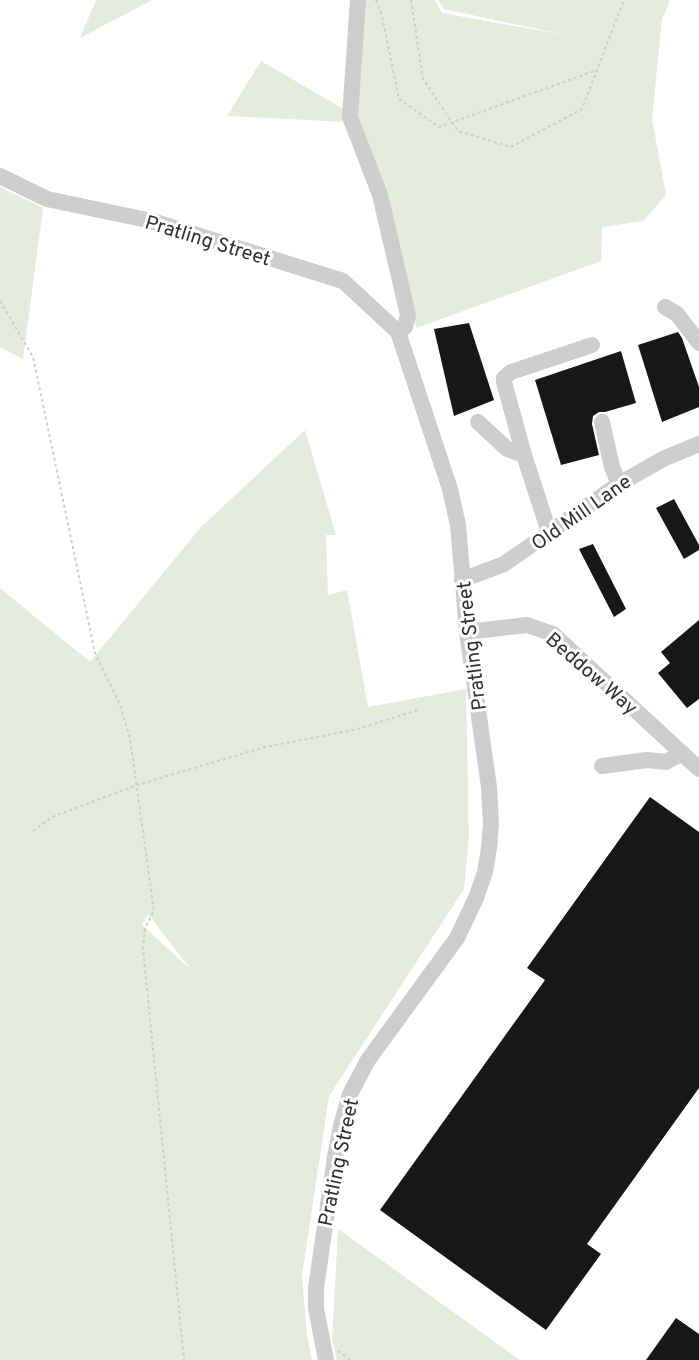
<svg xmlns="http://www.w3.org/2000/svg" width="699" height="1360" viewBox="0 0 699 1360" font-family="Overpass,sans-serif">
<rect width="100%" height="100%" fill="#fff"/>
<g fill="#e5ecde" fill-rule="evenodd">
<path d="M96,0H152L80,38Z"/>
<path d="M362,0H435L442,13L565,35L444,9L438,0H670L662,20L652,119L666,195L643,221L602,227L601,261L416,328L381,186L345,122L227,116L261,61L342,108Z"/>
<path d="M0,187L43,208L23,359L0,347Z"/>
<path d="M305,430L336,535H326L328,595L347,590L368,707L466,689L469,838L464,889L329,1096L302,1276L307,1335L312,1360H0V588L90,662L201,527ZM148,914L189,967V968L142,925Z"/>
<path d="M338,1229L520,1360H337L332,1340Z"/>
</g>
<g fill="#171717">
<path d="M469,323L494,400L454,416L434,329Z"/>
<path d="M678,332L682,338L699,387V407L662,422L638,345Z"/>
<path d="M621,351L636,403L605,412H599L593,416L592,424L599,455L561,465L535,380Z"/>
<path d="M674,499L699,545V550L684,559L656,508Z"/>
<path d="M593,544L626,609L614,617L579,549Z"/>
<path d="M699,620V699L687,708L658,673L670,663L661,652Z"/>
<path d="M650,797L699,832V1088L587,1244L601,1254L546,1330L380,1210L545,980L527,968Z"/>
<path d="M676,1318L699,1334V1360H646Z"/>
</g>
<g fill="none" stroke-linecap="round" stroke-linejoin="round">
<g stroke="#cdcdcd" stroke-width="2" stroke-dasharray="3 3" stroke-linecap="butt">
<path d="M376,0L382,16L399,99L439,127L597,70"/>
<path d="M411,0L423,79L458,131L511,147L582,109L624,0"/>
<path d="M0,301L33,357L95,653L120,705L130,738L154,911L145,928L143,948L184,1360"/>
<path d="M33,831L52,817L137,785L265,747L358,729L418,710"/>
<path d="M338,1351L350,1360"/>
</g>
<g stroke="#cdcdcd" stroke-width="16">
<path d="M358,0L350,117L380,195L408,315L405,327L398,332"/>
<path d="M0,176L47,199L152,221L343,281L398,332L450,489L458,525L467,632L489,787L491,825L489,848L485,872L476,898L457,938L368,1060L350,1094L341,1126L335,1157L316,1288V1308L326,1360"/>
<path d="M665,307L677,314L699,343"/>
<path d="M478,422L507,449L524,455L549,532"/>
<path d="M602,422L612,467L619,484"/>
<path d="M524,455L504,382V378L511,372L592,345"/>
<path d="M462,580L504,564L619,484L663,459L699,444"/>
<path d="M467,632L527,625L553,634L699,769"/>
<path d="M602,766L647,760L666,762L682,753"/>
</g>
</g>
<g text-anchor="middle" stroke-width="6" stroke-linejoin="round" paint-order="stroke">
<g font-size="20" fill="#303030" stroke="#fff">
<text transform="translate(208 240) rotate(17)" y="7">Pratling Street</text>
<text transform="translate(581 512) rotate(-35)" y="7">Old Mill Lane</text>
<text transform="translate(471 646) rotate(-97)" y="7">Pratling Street</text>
<text transform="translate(592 673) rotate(41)" y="7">Beddow Way</text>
<text transform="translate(338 1162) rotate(-78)" y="7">Pratling Street</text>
</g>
</g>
</svg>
